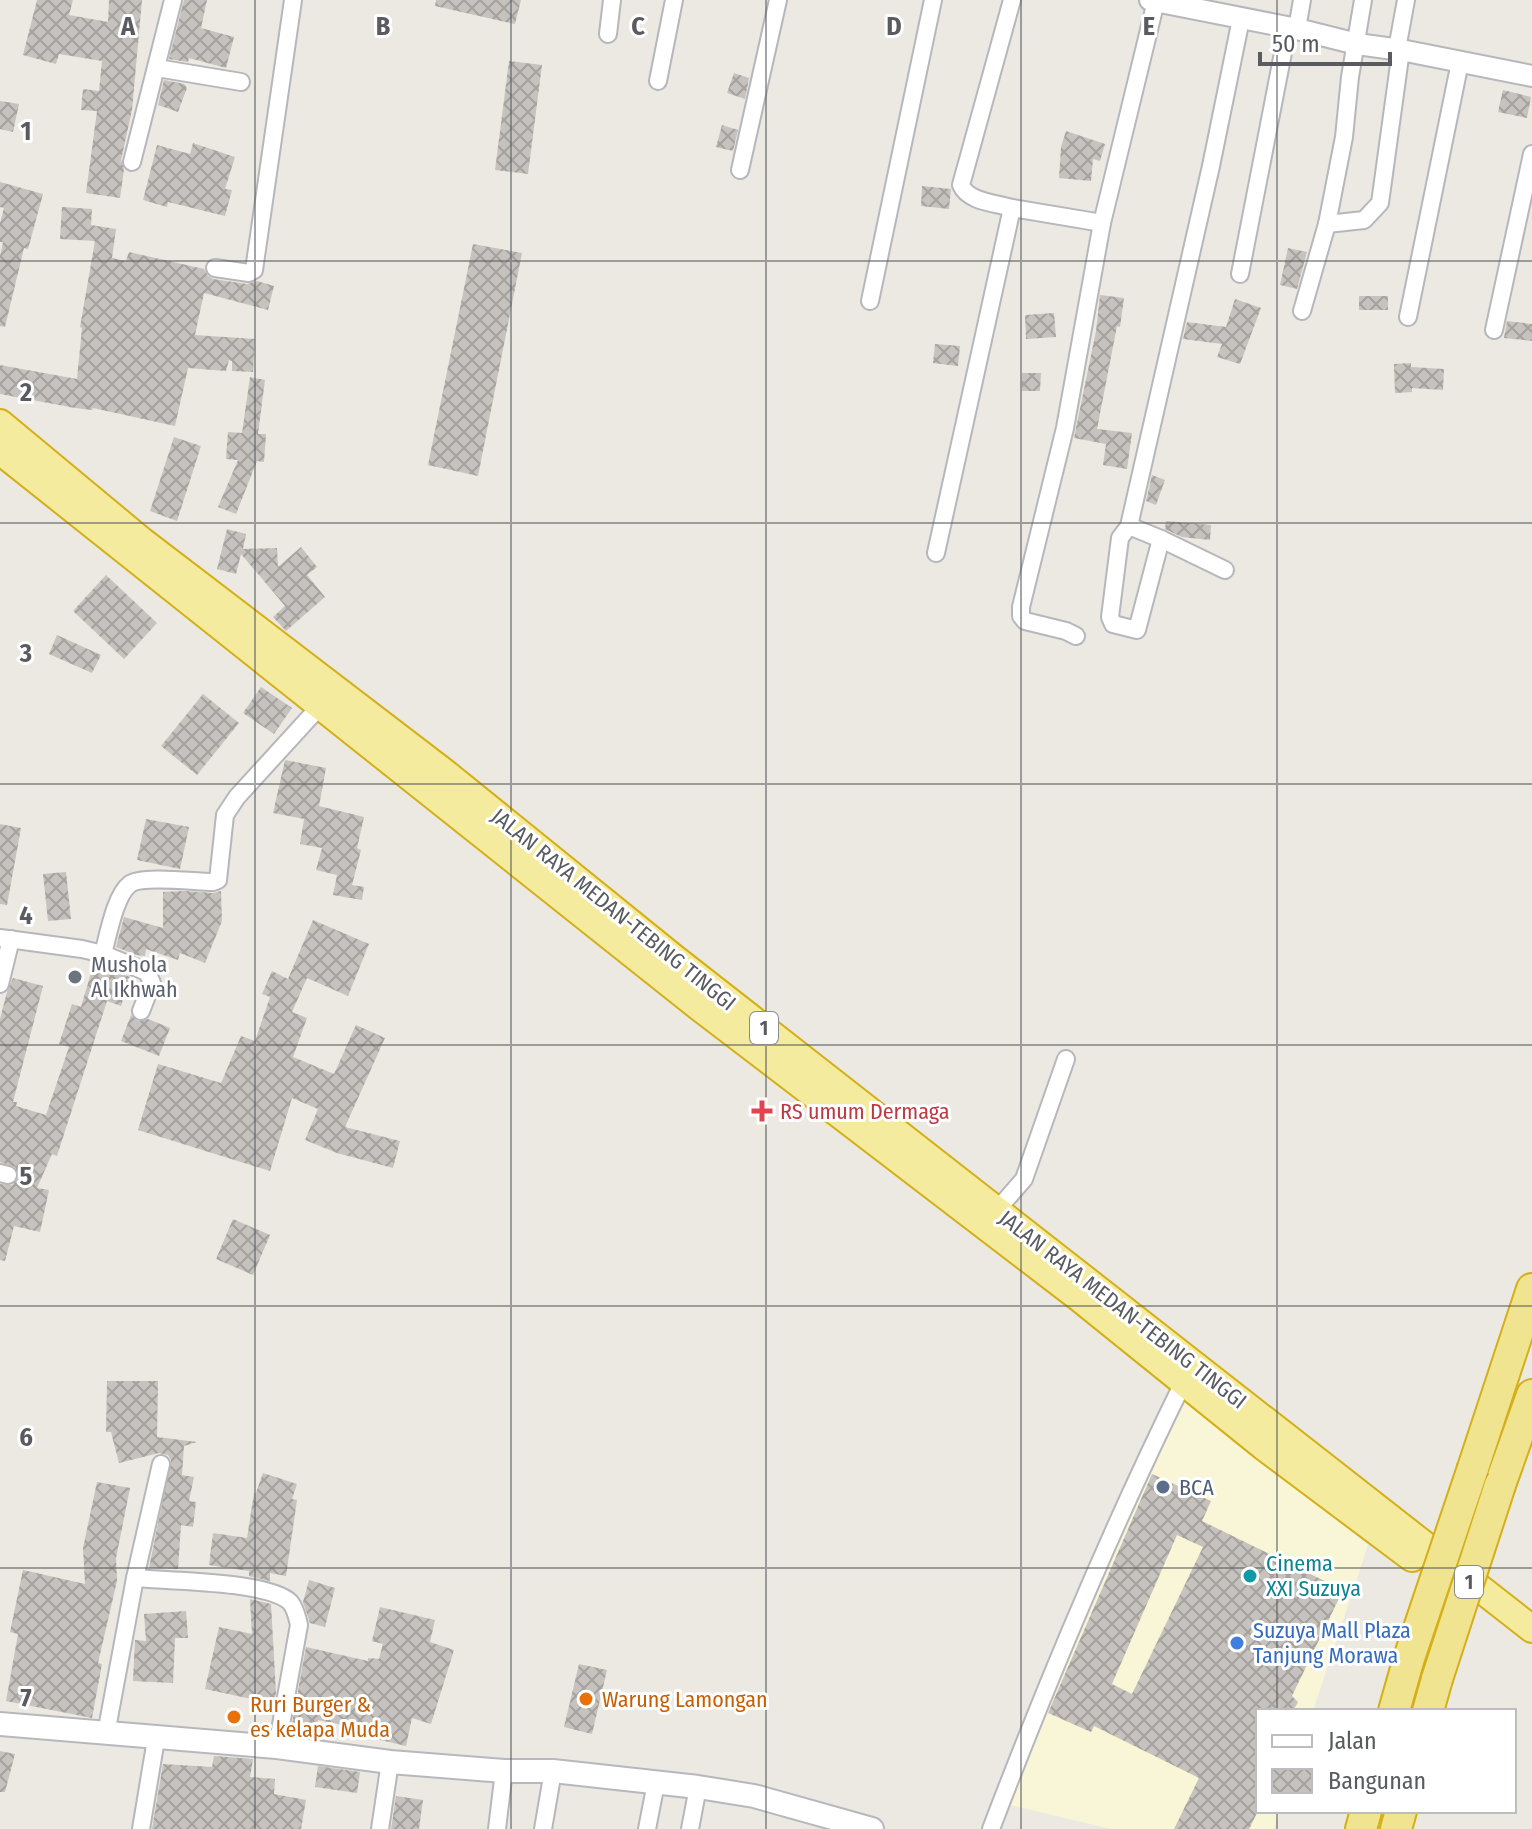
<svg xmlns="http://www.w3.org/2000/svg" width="1532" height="1829" viewBox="0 0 1532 1829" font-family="'Fira Sans Condensed',sans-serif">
<defs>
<pattern id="building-cross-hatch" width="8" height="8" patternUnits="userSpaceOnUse" patternTransform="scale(2)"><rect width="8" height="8" fill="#c6c3be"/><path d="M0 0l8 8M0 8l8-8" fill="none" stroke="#a4a19e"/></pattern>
</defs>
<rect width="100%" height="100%" fill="#ebe9e1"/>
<path fill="#f9f5d7" d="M1182,1397L1368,1545L1313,1711H1258V1811H1280L1274,1829H1111L1006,1804Z"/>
<g fill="url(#building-cross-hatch)" fill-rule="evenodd">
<path d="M37,0H73L69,15L108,22L109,0H142L132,110L121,160L124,169L120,198L86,193L97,111L81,110L83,89L99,91L102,61L59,54L56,64L23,55Z"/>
<path d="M184,0H207L201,28L234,37L226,68L189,58L188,62L169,59Z"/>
<path d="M436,0H521L515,24L435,6Z"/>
<path d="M509,61L542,65L528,174L495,170Z"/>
<path d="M734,73L749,78L745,99L727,93Z"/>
<path d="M164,80L184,84L187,88L178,112L158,105Z"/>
<path d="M1503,90L1531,97L1527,118L1498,112Z"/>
<path d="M0,101L19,104L13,132L0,129Z"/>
<path d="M722,125L738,130L733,151L716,147Z"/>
<path d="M1066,131L1105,144L1100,161L1093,159L1091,181L1059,178L1061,147Z"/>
<path d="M193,143L235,157L225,189L232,190L225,216L168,202L167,207L143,200L157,145L190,154Z"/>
<path d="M0,182L43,194L28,249L24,248L5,327L0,326V256L3,242H0V223L4,208L0,207Z"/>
<path d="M922,186L951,189L949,209L921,206Z"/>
<path d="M62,207L92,209L91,225L116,229L112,258L126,261L129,252L204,269L208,276L213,279L247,284L257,281L274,286L268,310L204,293L195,335L255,339L253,372L232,371V361L229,360L226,371L188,368L175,426L93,408L92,410L75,408L0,394V365L77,379L82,328L80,327L95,241L60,239Z"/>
<path d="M473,244L522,253L478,476L428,465Z"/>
<path d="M1288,248L1307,252L1297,289L1280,285Z"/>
<path d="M1100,295L1124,298L1120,327L1117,326L1097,429L1132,433L1127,469L1103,465L1106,444L1074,438L1096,331Z"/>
<rect x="1359" y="296" width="29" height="14"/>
<path d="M1235,299L1261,308L1240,364L1217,357L1222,344L1183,339L1187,322L1226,327Z"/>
<path d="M1054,313L1056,337L1026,339L1025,315Z"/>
<path d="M1507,321L1532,324V341L1504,338Z"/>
<path d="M935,344L960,346L958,366L933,363Z"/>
<path d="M1411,363V367L1444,369L1443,390L1412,388V392L1395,393L1394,364Z"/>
<path d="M1022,373H1041L1040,391H1022Z"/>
<path d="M250,377L265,380L258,434H266L264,462L257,461L236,514L218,507L238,460L226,459L228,432L242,433Z"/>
<path d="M174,437L201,446L177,521L150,511Z"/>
<path d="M1152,475L1165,480L1156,505L1146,501Z"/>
<path d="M1166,521L1211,525L1210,540L1182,537L1165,529Z"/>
<path d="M227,529L246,534L243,549L277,548L278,567L301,547L317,567L307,575L325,597L286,631L273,617L285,606L241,554L236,574L217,569Z"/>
<path d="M106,575L157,623L124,659L73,611Z"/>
<path d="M57,635L101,655L92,673L49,654Z"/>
<path d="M261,687L292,708L274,734L243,713Z"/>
<path d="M203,694L239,723L197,775L161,746Z"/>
<path d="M285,760L326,768L319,806L364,817L357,848L361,850L352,885L364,887L362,900L333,895L337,875L316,870L322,848L300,844L304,819L273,813Z"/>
<path d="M146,819L189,827L180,869L137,860Z"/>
<path d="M0,824L21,828L7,905L0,904Z"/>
<path d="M66,872L71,919L48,921L43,874Z"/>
<path d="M184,891L213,893L221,891L222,921L205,963L180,953L178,960L146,949L145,956L136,955L116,947L124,917L163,928V892Z"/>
<path d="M313,920L369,944L348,996L307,978L292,1012L307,1018L293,1057L334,1074L356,1025L385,1038L345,1127L400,1141L393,1168L337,1153L305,1140L318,1109L292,1098L270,1171L138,1130L158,1064L221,1083L241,1036L255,1041L270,997L262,994L272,971L288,979Z"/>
<path d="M94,963L130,977L121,1006L107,1001L57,1156L52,1154L37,1188L49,1190L40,1232L14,1226L5,1261L0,1260V1184L12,1185L19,1177L15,1167L0,1162V1019L7,992L13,978L43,986L13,1102H17L16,1106L46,1115L69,1047L59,1044L72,1004L81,1007Z"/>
<path d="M131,1015L138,1021L148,1019L170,1028L159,1056L121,1041Z"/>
<path d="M233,1219L270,1235L253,1275L216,1259Z"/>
<path d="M107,1381H158L157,1437L197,1442L184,1446L182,1475L194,1477L189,1501L196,1502L193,1527L181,1525L178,1569L149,1568L171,1460L168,1455L159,1453L119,1463L111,1432H106Z"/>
<path d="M263,1473L297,1484L292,1499L297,1500L286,1576L270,1573V1581L249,1576V1571L209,1565L213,1533L247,1538L254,1493H256Z"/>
<path d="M1152,1474L1211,1501L1202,1521L1343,1590L1292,1696L1298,1702L1293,1711H1258V1811L1249,1829H1174L1199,1778L1094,1726L1091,1732L1048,1713ZM1177,1535L1203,1547L1132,1694L1112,1684Z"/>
<path d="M97,1482L130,1488L116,1558L117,1581L98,1663L102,1664L92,1718L6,1701L18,1634L10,1632L23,1570L85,1584L83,1548Z"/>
<path d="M309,1580L335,1588L325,1627L310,1623L303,1602Z"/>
<path d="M250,1599L271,1604L276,1693L274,1704L205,1689L219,1627L252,1634Z"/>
<path d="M380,1607L435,1620L430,1642L454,1650L431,1724L412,1718L406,1746L351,1733L353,1727L318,1720L315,1738L290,1735L306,1647L368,1661V1658L379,1659L383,1644L372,1641Z"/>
<path d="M186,1611L188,1638H175L173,1683L133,1681L135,1640L146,1641L144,1614Z"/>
<path d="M579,1664L607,1670L592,1734L564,1727Z"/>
<path d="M0,1751L15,1754L5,1792H0Z"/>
<path d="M214,1756L253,1759L250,1777L275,1779L274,1794L306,1800L301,1829H152L163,1764L212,1767Z"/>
<path d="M318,1766L360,1772L357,1793L315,1787Z"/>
<path d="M396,1796L423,1800L419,1829H391Z"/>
</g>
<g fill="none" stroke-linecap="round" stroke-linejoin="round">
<defs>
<g id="minor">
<path d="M1297,29L1302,0"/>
<path d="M608,34L612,0"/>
<path d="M1397,49L1406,0"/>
<path d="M157,68L241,82"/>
<path d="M658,81L674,0"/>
<path d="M132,162L173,0"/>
<path d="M740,170L778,0"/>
<path d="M1012,208C996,203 968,202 961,185L1012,0"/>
<path d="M1327,224L1364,220L1380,203L1401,50"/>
<path d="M215,268L249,273L254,270L293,0"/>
<path d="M1240,274L1288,27"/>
<path d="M870,301L933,0"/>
<path d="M1302,311L1327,224L1344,137L1350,77L1363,0"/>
<path d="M1408,317L1460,62"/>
<path d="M1494,330L1532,154"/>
<path d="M1129,526L1120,538L1110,617L1113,624L1137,630L1161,539L1129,526L1211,166L1241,19"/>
<path d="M1161,539L1225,570"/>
<path d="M936,553L1012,208L1102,223"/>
<path d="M1076,636L1066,631L1025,621L1021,616V607L1065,428L1102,223L1156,1"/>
<path d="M0,938L82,949L103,954L147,972L152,983L141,1011"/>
<path d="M103,954C108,936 115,895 130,884C142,875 196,882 213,882L218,880L225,815L237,797L321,705"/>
<path d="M0,984L11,939"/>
<path d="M0,1173L8,1175"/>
<path d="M997,1210L1024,1179L1066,1059"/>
<path d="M135,1578C169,1581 268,1581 290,1602C296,1609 297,1617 299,1625L277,1747"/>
<path d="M106,1734L135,1578L161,1464"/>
<path d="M141,1829L156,1739"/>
<path d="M380,1829L390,1762"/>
<path d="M497,1829L504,1771"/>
<path d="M543,1829L553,1771"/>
<path d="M647,1829L656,1783"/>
<path d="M690,1829L698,1787"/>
<path d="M991,1829C1049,1677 1112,1527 1184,1381"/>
</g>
<path id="tertiary" d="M1150,0L1297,29L1357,44L1401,50L1532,76"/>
<path id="secondary" d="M0,1724L277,1747L390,1762L504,1771H553L698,1787L754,1796L872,1829"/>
<g id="trunk">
<path d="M0,423L142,541L444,772L674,958L1532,1629"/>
<path d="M0,451L699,1007L1078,1297L1264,1447L1412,1558"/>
</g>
<g id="motorway">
<path d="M1473,1468L1532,1289"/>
<path d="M1500,1485L1532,1395"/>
<path d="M1394,1711L1409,1658"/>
<path d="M1428,1711L1437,1679"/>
<path d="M1361,1829L1366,1811"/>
<path d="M1396,1829L1401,1811"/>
</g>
</defs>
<use href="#minor" stroke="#b6b7bc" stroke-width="20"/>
<use href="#tertiary" stroke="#b6b7bc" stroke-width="24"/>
<use href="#secondary" stroke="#b6b8be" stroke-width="26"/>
<use href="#trunk" stroke="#d4af17" stroke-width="30"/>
<use href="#motorway" stroke="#d4af17" stroke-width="34"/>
<use href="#minor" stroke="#fff" stroke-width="16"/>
<use href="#tertiary" stroke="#fff" stroke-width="20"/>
<use href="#secondary" stroke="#fff" stroke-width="22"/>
<use href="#trunk" stroke="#f4eb9e" stroke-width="26"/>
<use href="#motorway" stroke="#f1e491" stroke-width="30"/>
<defs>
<g id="motorway-bridge">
<path d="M1409,1658L1473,1468"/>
<path d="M1437,1679L1500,1485"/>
</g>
</defs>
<use href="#motorway-bridge" stroke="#d4af17" stroke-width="34" stroke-linecap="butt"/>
<use href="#motorway-bridge" stroke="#f1e491" stroke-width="30"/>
</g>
<path fill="none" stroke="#595b60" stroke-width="2" stroke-opacity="0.55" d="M255,0V1829M511,0V1829M766,0V1829M1021,0V1829M1277,0V1711M0,261H1532M0,523H1532M0,784H1532M0,1045H1532M0,1306H1532M0,1568H1532M1277,1811V1829"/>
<circle fill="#6b7280" stroke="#fff" stroke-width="3" cx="75" cy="977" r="8"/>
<path fill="#e0444e" stroke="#fff" stroke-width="3" d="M758 1099h8v8h8v8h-8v8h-8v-8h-8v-8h8z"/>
<circle fill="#5c6f8a" stroke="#fff" stroke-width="3" cx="1163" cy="1487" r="8"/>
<circle fill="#0f9aa8" stroke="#fff" stroke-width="3" cx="1250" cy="1576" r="8"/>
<circle fill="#3f7fe0" stroke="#fff" stroke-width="3" cx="1237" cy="1643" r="8"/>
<g fill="#e8710a" stroke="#fff" stroke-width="3">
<circle cx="586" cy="1699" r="8"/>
<circle cx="234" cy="1717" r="8"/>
</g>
<g text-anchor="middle" stroke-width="6" stroke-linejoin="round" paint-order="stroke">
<g fill="#fff" stroke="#8b8c90" stroke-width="2">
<rect x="750" y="1012" width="28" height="32" rx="6"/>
<rect x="1455" y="1566" width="28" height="32" rx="6"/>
</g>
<g font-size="20" font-weight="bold" fill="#595b60">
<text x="764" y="1035">1</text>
<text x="1469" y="1589">1</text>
</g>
<g font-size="22" fill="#595b60" stroke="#fff">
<text transform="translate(614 909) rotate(39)" y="8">JALAN RAYA MEDAN-TEBING TINGGI</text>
<text transform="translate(1123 1309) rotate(38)" y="8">JALAN RAYA MEDAN-TEBING TINGGI</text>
</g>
<g font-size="22" fill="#5b616d" stroke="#fff" text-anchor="start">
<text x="91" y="972">Mushola<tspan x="91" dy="25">Al Ikhwah</tspan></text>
</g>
<g font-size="22" fill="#be3a42" stroke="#fff" text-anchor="start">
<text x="780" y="1119">RS umum Dermaga</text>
</g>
<g font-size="22" fill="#4e5e75" stroke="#fff" text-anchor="start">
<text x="1179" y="1495">BCA</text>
</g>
<g font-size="22" fill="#0d838f" stroke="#fff" text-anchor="start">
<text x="1266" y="1571">Cinema<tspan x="1266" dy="25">XXI Suzuya</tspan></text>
</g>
<g font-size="22" fill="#366cbe" stroke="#fff" text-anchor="start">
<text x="1253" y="1638">Suzuya Mall Plaza<tspan x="1253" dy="25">Tanjung Morawa</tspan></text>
</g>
<g font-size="22" fill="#c56008" stroke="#fff" text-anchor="start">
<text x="602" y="1707">Warung Lamongan</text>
<text x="250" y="1712">Ruri Burger &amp;<tspan x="250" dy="25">es kelapa Muda</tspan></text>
</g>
</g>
<g font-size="26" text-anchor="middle" font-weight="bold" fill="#595b60" stroke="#fff" stroke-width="6" stroke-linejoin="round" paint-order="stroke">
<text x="128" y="35">A</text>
<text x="383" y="35">B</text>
<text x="638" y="35">C</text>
<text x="894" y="35">D</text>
<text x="1149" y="35">E</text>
<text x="26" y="140">1</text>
<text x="26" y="401">2</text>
<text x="26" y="662">3</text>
<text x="26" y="924">4</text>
<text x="26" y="1185">5</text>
<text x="26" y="1446">6</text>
<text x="26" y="1707">7</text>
</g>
<rect x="1256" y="1709" width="260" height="104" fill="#ffffff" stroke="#bdbdbf" stroke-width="2"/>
<rect x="1272" y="1735" width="40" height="12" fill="#ffffff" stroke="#bdbdbf" stroke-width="2"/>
<text x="1328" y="1749" font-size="24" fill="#595b60">Jalan</text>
<rect x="1272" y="1769" width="40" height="24" fill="url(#building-cross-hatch)" stroke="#bdbdbf" stroke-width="2"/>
<text x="1328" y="1789" font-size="24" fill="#595b60">Bangunan</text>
<path d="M1260 52v12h130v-12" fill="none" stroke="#595b60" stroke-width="4"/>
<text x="1272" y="52" font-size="24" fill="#595b60" stroke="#ffffff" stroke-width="6" paint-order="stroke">50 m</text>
</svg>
